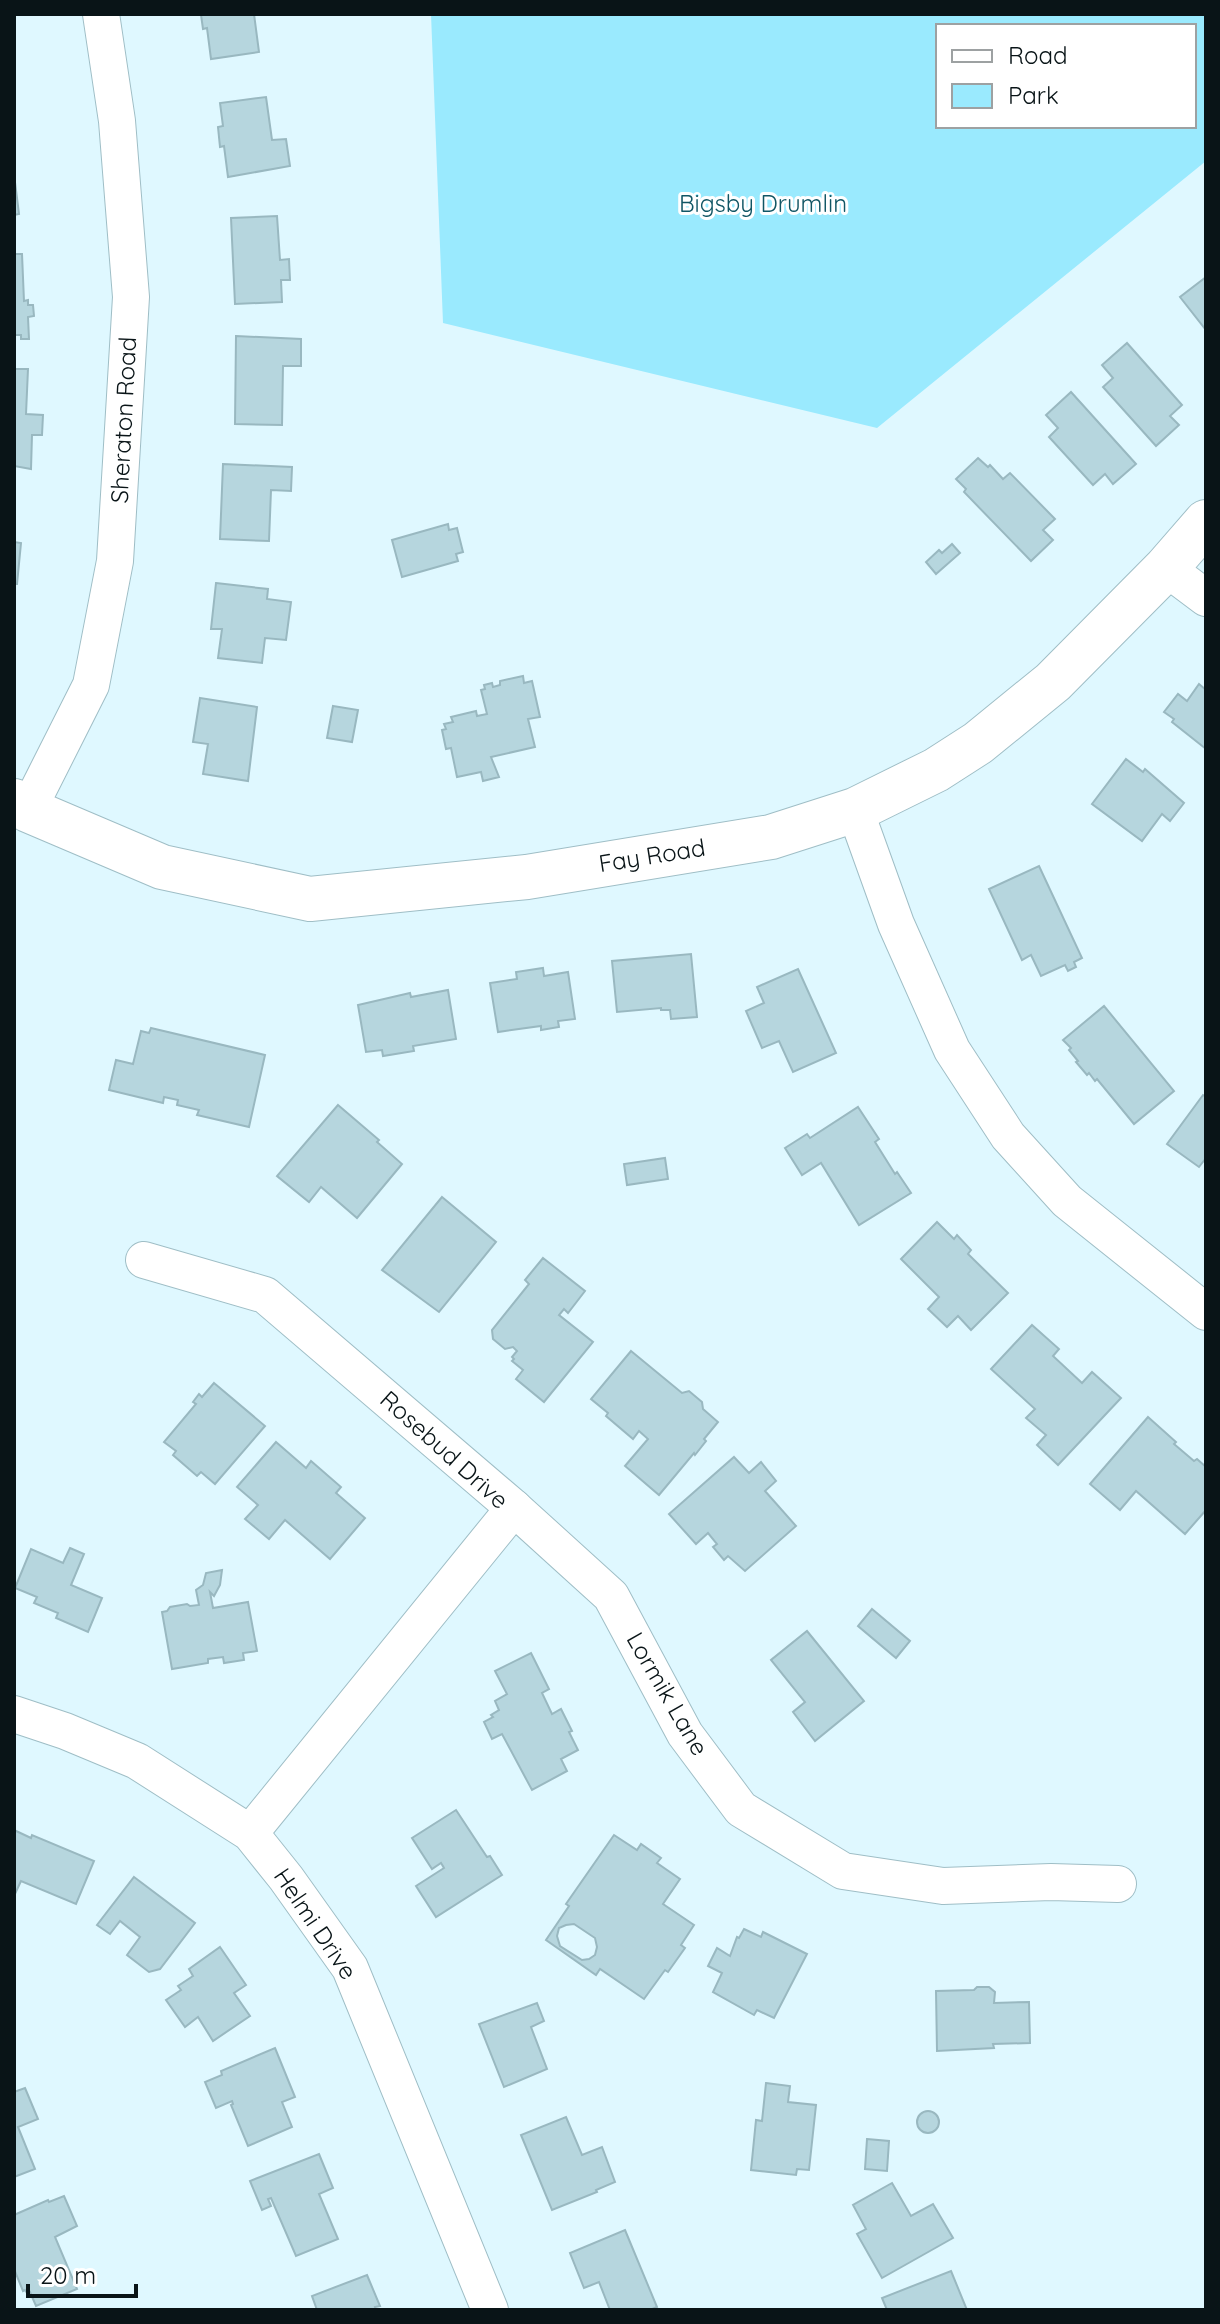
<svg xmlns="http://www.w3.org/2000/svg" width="1220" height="2324" viewBox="0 0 1220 2324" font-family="Quicksand,sans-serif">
<rect width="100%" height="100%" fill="#dff8ff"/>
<path fill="#9aeafe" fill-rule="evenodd" d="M431,14H1206V161L877,428L443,323ZM938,26H1194V126H938Z"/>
<g fill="#b6d6de" stroke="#99b8c0" stroke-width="2" fill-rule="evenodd">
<path d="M204,14H254L259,52L211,59L207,28L203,29L201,15Z"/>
<path d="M266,97L272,140L286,139L290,166L228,177L224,146L220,147L218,127L223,126L220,103Z"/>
<path d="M14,174L19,214L14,215Z"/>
<path d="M277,216L280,260L289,259L290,280H281L282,302L235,304L231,218Z"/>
<path d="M14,254H22L24,301L28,300V305H33L34,316L28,317L29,339H21V335H14Z"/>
<path d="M1206,277V330L1180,297Z"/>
<path d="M236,336L301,339V366H283L282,425L235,424Z"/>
<path d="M1127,343L1182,405L1170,416L1179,425L1156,446L1103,387L1113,378L1102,365Z"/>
<path d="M14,369H28L26,414L43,415L42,435H32L31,469L14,466Z"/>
<path d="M1071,392L1136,464L1113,484L1105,474L1093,485L1049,437L1058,428L1046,415Z"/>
<path d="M978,458L988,467L990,465L1003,479L1010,473L1055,519L1043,530L1053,540L1031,561L964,492L966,489L956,479Z"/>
<path d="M223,464L292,467L291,491L271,490L269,541L220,539Z"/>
<path d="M448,524L449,530L457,528L463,552L456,554L458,561L402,577L392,540Z"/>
<path d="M14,542L21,543L17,584H14Z"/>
<path d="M952,544L960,553L936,574L926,562L939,550L942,553Z"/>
<path d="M216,583L268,589L267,599L291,602L286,640L265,638L262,663L218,658L222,629H211Z"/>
<path d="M523,676L524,683L532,681L540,717L528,719L535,747L491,757L499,777L483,781L481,772L457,777L451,748L446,749L442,730L446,729L444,724L453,722L451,717L476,711L477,716L487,714L481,690L485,689L484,685L492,683L493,687L500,685V681Z"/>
<path d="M1199,684L1206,690V749L1172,722L1174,719L1164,712L1178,694L1187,701Z"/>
<path d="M200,698L257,707L248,781L203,774L208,744L193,742Z"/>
<path d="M333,706L358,710L352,742L327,738Z"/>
<path d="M1126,759L1143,772L1145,769L1184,803L1170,821L1162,814L1142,841L1092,804Z"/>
<path d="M1039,866L1082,958L1074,962L1076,967L1068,971L1065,965L1041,976L1031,955L1022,960L989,889Z"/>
<path d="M691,954L697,1017L671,1019L670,1010H661V1008L617,1012L612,961Z"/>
<path d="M543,968L544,976L568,972L575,1019L558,1021L559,1027L541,1030V1026L498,1032L490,983L517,979L516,972Z"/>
<path d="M798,969L836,1053L793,1072L779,1041L762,1048L746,1011L764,1003L757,987Z"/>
<path d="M448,990L456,1039L413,1046L414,1051L383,1056L382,1050L366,1052L358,1005L410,993L411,997Z"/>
<path d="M1104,1006L1174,1091L1134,1124L1097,1079L1095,1081L1089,1073L1087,1075L1076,1062L1078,1061L1069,1050L1071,1048L1063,1040Z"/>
<path d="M151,1028L265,1055L249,1127L197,1115L199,1110L177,1105L178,1100L164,1097L163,1103L109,1090L116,1060L133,1064L141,1031L149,1033Z"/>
<path d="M1203,1095L1206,1097V1158L1199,1167L1167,1144Z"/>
<path d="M338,1105L379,1140L377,1142L402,1164L357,1218L321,1187L309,1202L277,1176Z"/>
<path d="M858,1107L879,1139L875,1142L895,1174L897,1172L911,1193L859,1225L821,1163L802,1175L785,1148L807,1134L810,1138Z"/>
<path d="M665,1158L668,1179L627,1185L624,1164Z"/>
<path d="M442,1197L496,1242L439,1312L382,1270Z"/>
<path d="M937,1222L954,1239L957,1235L971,1250L968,1254L1008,1293L971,1330L958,1316L947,1327L928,1309L939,1297L901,1259Z"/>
<path d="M543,1258L585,1291L568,1313L564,1309L559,1315L593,1342L544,1402L516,1379L523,1370L512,1361L514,1359L512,1357L517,1351L513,1347L505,1349L493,1339L492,1330L529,1284L525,1280Z"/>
<path d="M1032,1325L1059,1349L1053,1356L1082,1383L1092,1372L1121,1398L1058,1465L1037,1445L1046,1435L1026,1418L1035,1409L991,1369Z"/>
<path d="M631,1351L682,1393L689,1391L702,1402L703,1409L718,1422L704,1439L706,1441L695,1455L694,1453L659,1495L625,1466L648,1439L639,1431L633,1439L606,1416L608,1413L591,1399Z"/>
<path d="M214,1383L265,1426L215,1484L201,1472L197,1476L173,1455L176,1451L164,1442L196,1404L193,1402L199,1394L202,1397Z"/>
<path d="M1148,1417L1176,1442L1174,1444L1194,1461L1197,1459L1206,1467V1510L1185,1534L1136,1491L1120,1510L1090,1484Z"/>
<path d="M276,1442L306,1468L311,1461L341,1487L336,1493L365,1518L330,1559L285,1520L269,1539L245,1519L258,1505L237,1487Z"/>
<path d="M734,1457L749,1473L761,1462L776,1481L765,1491L796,1526L745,1571L728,1556L724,1560L713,1547L717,1544L708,1533L696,1544L669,1514Z"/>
<path d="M70,1548L84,1554L71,1585L102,1598L88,1632L56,1618L58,1613L34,1603L37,1597L15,1588L31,1549L63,1563Z"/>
<path d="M222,1570L220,1585L214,1596L210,1592L213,1608L248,1602L257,1651L243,1653L244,1660L224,1663L223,1657L208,1659V1663L172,1669L162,1612L167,1611L170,1607L187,1604L190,1606L199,1605L196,1590L203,1585L206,1573Z"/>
<path d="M872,1609L910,1641L896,1658L858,1626Z"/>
<path d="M807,1631L864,1701L815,1741L793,1712L805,1702L771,1660Z"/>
<path d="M531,1653L549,1689L542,1693L552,1714L561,1709L572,1731L569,1732L578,1750L561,1759L567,1771L532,1790L502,1734L492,1739L484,1722L493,1717L491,1715L499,1710L495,1701L507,1694L495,1671Z"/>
<path d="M456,1810L487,1857L490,1856L502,1875L436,1917L416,1886L444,1868L441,1863L432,1869L412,1838Z"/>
<path d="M14,1830L31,1838L32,1835L94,1861L76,1904L21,1881L14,1896Z"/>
<path d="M614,1835L637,1850L641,1844L661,1858L657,1863L680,1879L663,1904L694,1925L681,1945L685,1948L668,1972L665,1970L644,1999L600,1969L596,1975L546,1940L569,1906L566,1904ZM574,1924L595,1938L597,1947L595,1955L589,1959L582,1960L560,1946L557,1936L559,1928L566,1925Z"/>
<path d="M134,1877L195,1923L160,1969L149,1972L127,1955L140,1937L120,1921L110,1934L97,1925Z"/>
<path d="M744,1929L761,1937L763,1932L807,1954L774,2018L757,2010L754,2015L713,1992L722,1973L708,1966L717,1948L730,1956L737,1937L739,1938Z"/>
<path d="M220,1947L246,1985L234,1993L250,2016L213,2041L198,2017L185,2027L166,2000L181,1990L178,1986L193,1976L189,1969Z"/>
<path d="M977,1987H989L995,1992L994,2003L1029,2002L1030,2043L993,2044L994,2048L937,2051L936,1991L974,1990Z"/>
<path d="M537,2003L544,2021L531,2027L547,2069L504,2087L479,2024Z"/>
<path d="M275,2048L295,2097L282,2102L292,2127L248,2146L231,2105L233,2104L232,2101L216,2108L205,2082L222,2075L221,2071Z"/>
<path d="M766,2083L790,2086L788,2102L816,2105L809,2170L797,2169L796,2175L751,2170L756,2120L762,2121Z"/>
<path d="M25,2088L38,2119L18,2127L35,2169L14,2177V2092Z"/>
<circle cx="928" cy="2122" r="11"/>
<path d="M566,2117L582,2155L602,2147L615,2182L596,2190L597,2192L552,2210L521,2135Z"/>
<path d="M867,2139L889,2141L887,2171L865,2169Z"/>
<path d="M319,2154L333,2188L319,2194L338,2239L296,2256L271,2198L268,2199L271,2206L262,2210L250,2181Z"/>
<path d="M892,2183L911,2216L933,2204L953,2238L882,2278L857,2234L866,2229L853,2205Z"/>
<path d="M64,2196L77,2226L55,2237L77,2289L36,2306L30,2292L27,2293L25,2290L23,2291L14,2269V2215L48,2200L49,2202Z"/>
<path d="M625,2230L657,2307L650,2310H610L599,2282L584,2288L570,2253Z"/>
<path d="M951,2271L967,2310H887L882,2298Z"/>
<path d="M367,2275L380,2306L375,2307L376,2310H317L312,2296Z"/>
</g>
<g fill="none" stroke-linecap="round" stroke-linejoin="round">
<defs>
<g id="minor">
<path d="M1166,568L1206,598"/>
<path d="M28,810L91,685L115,561L131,297L117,121L101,14"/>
<path d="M855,810L896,924L952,1050L1008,1136L1067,1201L1206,1312"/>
<path d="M144,1260L265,1295L514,1508L250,1833"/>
<path d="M514,1508L611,1596L685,1734L741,1809L843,1871L943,1886L1051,1882L1118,1884"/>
<path d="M14,1714L65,1731L137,1761L250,1833L286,1878L350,1968L490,2310"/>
</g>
<path id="tertiary" d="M14,801L28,810L162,867L310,899L527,877L771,837L855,810L936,770L978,743L1053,682L1166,568L1206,522"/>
</defs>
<use href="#minor" stroke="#9fbec6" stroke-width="38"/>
<use href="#tertiary" stroke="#9fbec6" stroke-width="46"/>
<use href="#minor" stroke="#fff" stroke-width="36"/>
<use href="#tertiary" stroke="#fff" stroke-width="44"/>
</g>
<g text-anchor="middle" stroke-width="6" stroke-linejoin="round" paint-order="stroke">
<g font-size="24" fill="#105665" stroke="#fff">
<text x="763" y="212">Bigsby Drumlin</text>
</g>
<g font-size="24" fill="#091417" stroke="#fff">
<text transform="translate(124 420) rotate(-87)" y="8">Sheraton Road</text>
<text transform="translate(652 856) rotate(-9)" y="8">Fay Road</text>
<text transform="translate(444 1450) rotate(42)" y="8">Rosebud Drive</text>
<text transform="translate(667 1694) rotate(60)" y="8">Lormik Lane</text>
<text transform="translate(315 1924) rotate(56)" y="8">Helmi Drive</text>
</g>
</g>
<rect width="1220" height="2324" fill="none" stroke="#091417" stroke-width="32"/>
<rect x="936" y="24" width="260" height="104" fill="#ffffff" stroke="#9da1a2" stroke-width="2"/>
<rect x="952" y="50" width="40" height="12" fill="#ffffff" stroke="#9da1a2" stroke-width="2"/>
<text x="1008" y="64" font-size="24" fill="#091417">Road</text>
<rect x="952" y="84" width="40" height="24" fill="#9aeafe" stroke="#9da1a2" stroke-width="2"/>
<text x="1008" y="104" font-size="24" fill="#091417">Park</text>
<path d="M28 2284v12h108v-12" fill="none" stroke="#091417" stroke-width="4"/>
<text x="40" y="2284" font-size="24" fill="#091417" stroke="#ffffff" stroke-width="6" paint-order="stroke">20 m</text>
</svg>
